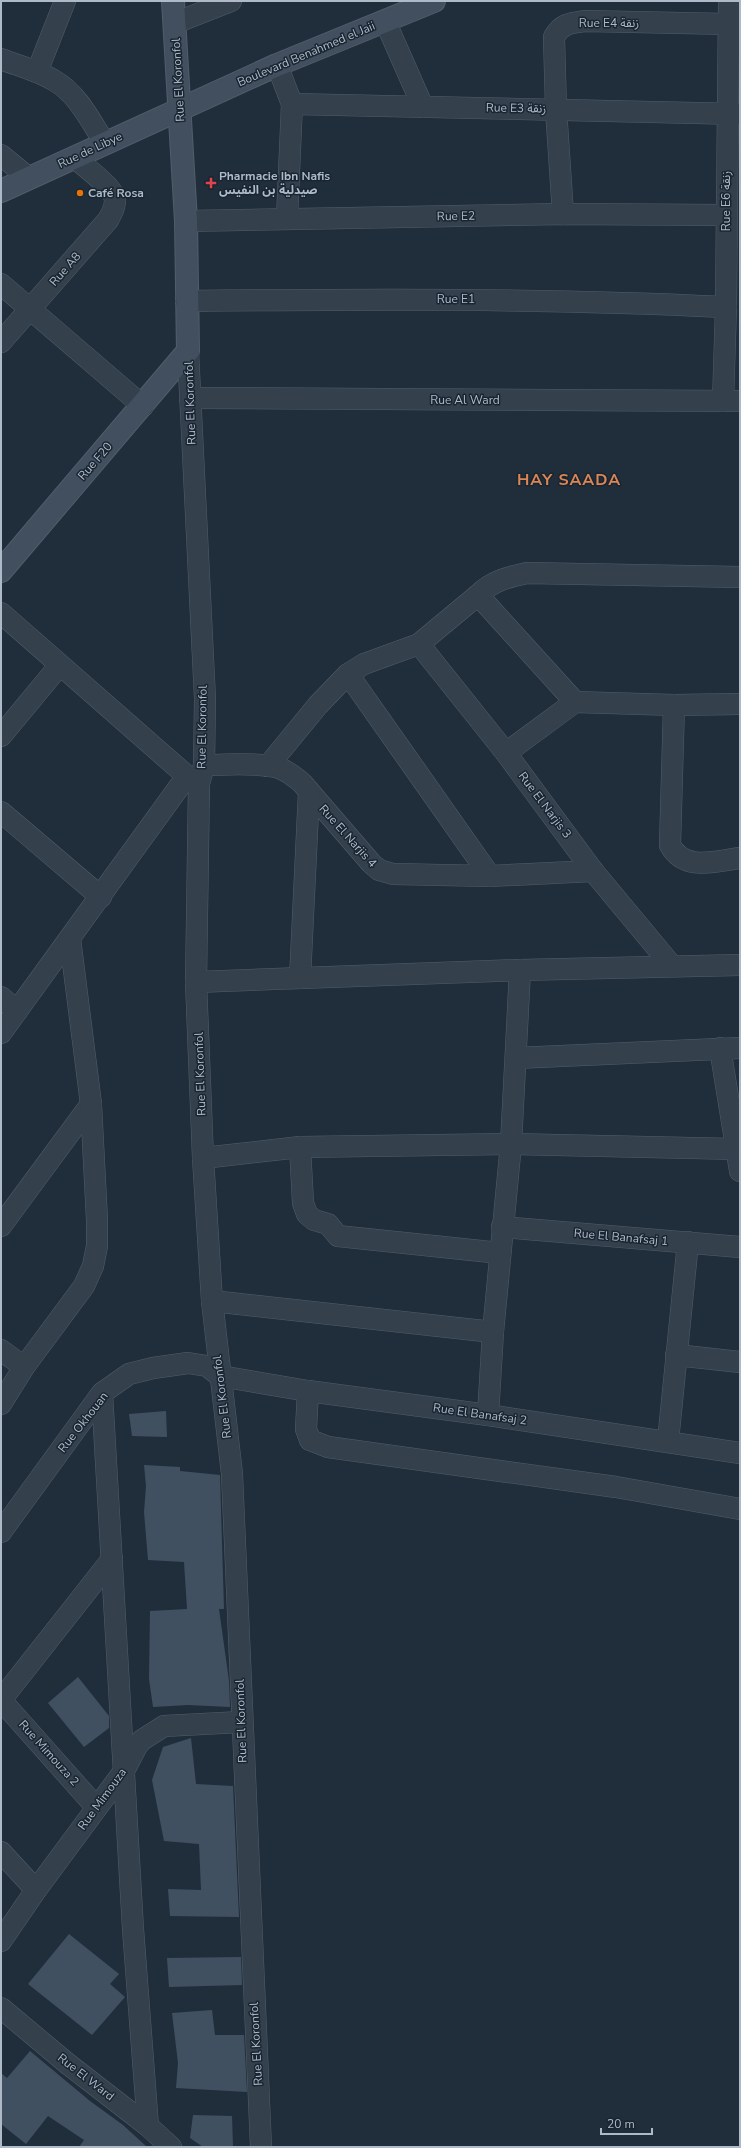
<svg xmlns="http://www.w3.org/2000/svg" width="741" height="2148" viewBox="0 0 741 2148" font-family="'Nunito Sans','Noto Sans Arabic',sans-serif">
<rect width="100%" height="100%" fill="#202e3c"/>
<g fill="#415060">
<path d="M166,1411L167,1437L132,1436L129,1414Z"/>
<path d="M144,1465L180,1467V1471L220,1475L224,1609H219L229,1681L230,1707L188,1705L153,1707L149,1679L150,1611L187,1609L184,1562L148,1560L144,1512L146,1486Z"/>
<path d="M78,1677L109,1716V1728L84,1747L48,1703Z"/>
<path d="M191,1738L196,1784L233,1786L239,1917L170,1916L168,1889L201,1890L199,1844L164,1841L152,1780L163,1747Z"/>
<path d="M69,1934L119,1974L110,1984L125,1997L92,2035L28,1984Z"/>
<path d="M241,1957L242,1985L169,1987L167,1958Z"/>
<path d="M212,2010L215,2035H244L247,2092L176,2088L178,2063L172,2013Z"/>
<path d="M30,2051L90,2101L123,2125L147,2147H79L84,2140L48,2116L26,2144L1,2124V2073L7,2078Z"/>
<path d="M193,2115L232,2116L233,2147H203L190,2138Z"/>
</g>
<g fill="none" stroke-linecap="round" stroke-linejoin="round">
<defs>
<g id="street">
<path d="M385,21L423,107"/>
<path d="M175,23L231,1"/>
<path d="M1,59C19,66 39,71 55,81C78,94 91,122 105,143"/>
<path d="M277,65L292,104L287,218"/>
<path d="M37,72L65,1"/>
<path d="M292,104L740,114"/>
<path d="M1,155L29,178"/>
<path d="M563,214L556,109L554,37C562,23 571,23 586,21L728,24"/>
<path d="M186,221L563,214L726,215"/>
<path d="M1,284L143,406"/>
<path d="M186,301C366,299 546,298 726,307"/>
<path d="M1,342L108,220C112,213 117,204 114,196C110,185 85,167 75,158"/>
<path d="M188,351L205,699L204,765L199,784L196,982L203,1158L212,1301L232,1474L261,2147"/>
<path d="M190,398L740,401"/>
<path d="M723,401L726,307L729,1"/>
<path d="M478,595L575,702"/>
<path d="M1,613L187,776L199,784"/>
<path d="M419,644L506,753L593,871L672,966"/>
<path d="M348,674L490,876"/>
<path d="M674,705L670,845C684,872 716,861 740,858"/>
<path d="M1,736L59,666"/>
<path d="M506,753L575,702L674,705L740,704"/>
<path d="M204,765C224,765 261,762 279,768C288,771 295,777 302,783L371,863L379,870L393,874L490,876L593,871"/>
<path d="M268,766L318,705L348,674L364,664L419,644L478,595C492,581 508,577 527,573L740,577"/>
<path d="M1,812L101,897"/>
<path d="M300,978L309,791"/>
<path d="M196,982L520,970L740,965"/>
<path d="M1,997L17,1011"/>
<path d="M1,1033L187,776"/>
<path d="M720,1048L740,1171"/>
<path d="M516,1058L740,1048"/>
<path d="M300,1147L303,1203L307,1214L314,1220L328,1224L338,1236L500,1253"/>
<path d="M203,1158L300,1147L511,1144L737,1149"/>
<path d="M1,1226L91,1104"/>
<path d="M502,1227L740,1247"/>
<path d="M212,1301L493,1332"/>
<path d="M1,1350L24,1367"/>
<path d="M676,1355L740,1362"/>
<path d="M308,1391L306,1429L310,1440L328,1447L616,1487L740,1509"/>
<path d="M102,1393L133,1929L148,2126"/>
<path d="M1,1404L24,1367L84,1286L93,1266L97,1246V1220L91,1104L70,939"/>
<path d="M488,1415L493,1332L511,1144L520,970"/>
<path d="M668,1441L688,1242"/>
<path d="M1,1532L102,1393L129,1374L153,1368L188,1363L207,1366L220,1376L308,1391L488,1415L740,1453"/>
<path d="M1,1700L112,1559"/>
<path d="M1,1700L96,1807"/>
<path d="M1,1852L36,1890"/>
<path d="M1,1941L36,1890L124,1771L137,1746L142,1740L164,1726L241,1722"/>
<path d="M1,2008L68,2064L148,2126L171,2147"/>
</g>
<g id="secondary">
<path d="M1,191L277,65L434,1"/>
<path d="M1,571L188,351L186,221L173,1"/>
</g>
</defs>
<use href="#street" stroke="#525d6a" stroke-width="22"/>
<use href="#secondary" stroke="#525d6a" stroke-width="24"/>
<use href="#street" stroke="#34404c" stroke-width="21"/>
<use href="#secondary" stroke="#424f5f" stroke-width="22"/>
</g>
<path fill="#e0444e" stroke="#192531" stroke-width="1.5" d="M209 177h4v4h4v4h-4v4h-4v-4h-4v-4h4z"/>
<circle fill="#e8710a" stroke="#192531" stroke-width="1.5" cx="80" cy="193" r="4"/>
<g text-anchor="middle" stroke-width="3" stroke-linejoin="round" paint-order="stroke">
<g font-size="12" fill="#afbac8" stroke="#192531">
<text x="609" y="27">Rue E4 زنقة</text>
<text transform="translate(306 54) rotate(-23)" y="4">Boulevard Benahmed el Jaii</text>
<text transform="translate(178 80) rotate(-93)" y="4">Rue El Koronfol</text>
<text transform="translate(516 108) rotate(1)" y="4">Rue E3 زنقة</text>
<text transform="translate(90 150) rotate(-25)" y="4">Rue de Libye</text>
<text transform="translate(726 201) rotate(-90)" y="4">Rue E6 زنقة</text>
<text transform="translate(456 216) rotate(-1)" y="4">Rue E2</text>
<text transform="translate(65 269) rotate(-49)" y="4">Rue A8</text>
<text x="456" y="303">Rue E1</text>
<text x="465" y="404">Rue Al Ward</text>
<text transform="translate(190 403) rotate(-92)" y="4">Rue El Koronfol</text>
<text transform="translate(95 461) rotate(-49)" y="4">Rue F20</text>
<text transform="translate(202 727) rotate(-89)" y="4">Rue El Koronfol</text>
<text transform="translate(545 805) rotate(53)" y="4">Rue El Narjis 3</text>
<text transform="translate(348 836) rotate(48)" y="4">Rue El Narjis 4</text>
<text transform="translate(200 1074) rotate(-92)" y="4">Rue El Koronfol</text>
<text transform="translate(621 1237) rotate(5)" y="4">Rue El Banafsaj 1</text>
<text transform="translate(222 1397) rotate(-97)" y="4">Rue El Koronfol</text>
<text transform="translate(480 1414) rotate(8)" y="4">Rue El Banafsaj 2</text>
<text transform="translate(83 1422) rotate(-52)" y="4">Rue Okhouan</text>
<text transform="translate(241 1721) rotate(-92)" y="4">Rue El Koronfol</text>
<text transform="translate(49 1753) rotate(48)" y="4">Rue Mimouza 2</text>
<text transform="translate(102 1799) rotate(-54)" y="4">Rue Mimouza</text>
<text transform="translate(256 2044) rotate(-93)" y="4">Rue El Koronfol</text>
<text transform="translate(86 2077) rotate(38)" y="4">Rue El Ward</text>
</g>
<g font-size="12" font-weight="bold" fill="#afbac8" stroke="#192531" text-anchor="start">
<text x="219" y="180">Pharmacie Ibn Nafis<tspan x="219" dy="14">صيدلية بن النفيس</tspan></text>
<text x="88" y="197">Café Rosa</text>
</g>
<g font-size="16" font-weight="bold" letter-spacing="1" fill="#dc8656" stroke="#192531">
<text x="569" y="485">HAY SAADA</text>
</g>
</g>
<rect width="741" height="2148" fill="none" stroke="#afbac8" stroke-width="4"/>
<path d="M601 2128v6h51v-6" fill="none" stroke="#afbac8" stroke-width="2"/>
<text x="607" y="2128" font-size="12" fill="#afbac8" stroke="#192531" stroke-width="3" paint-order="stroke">20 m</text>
</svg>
